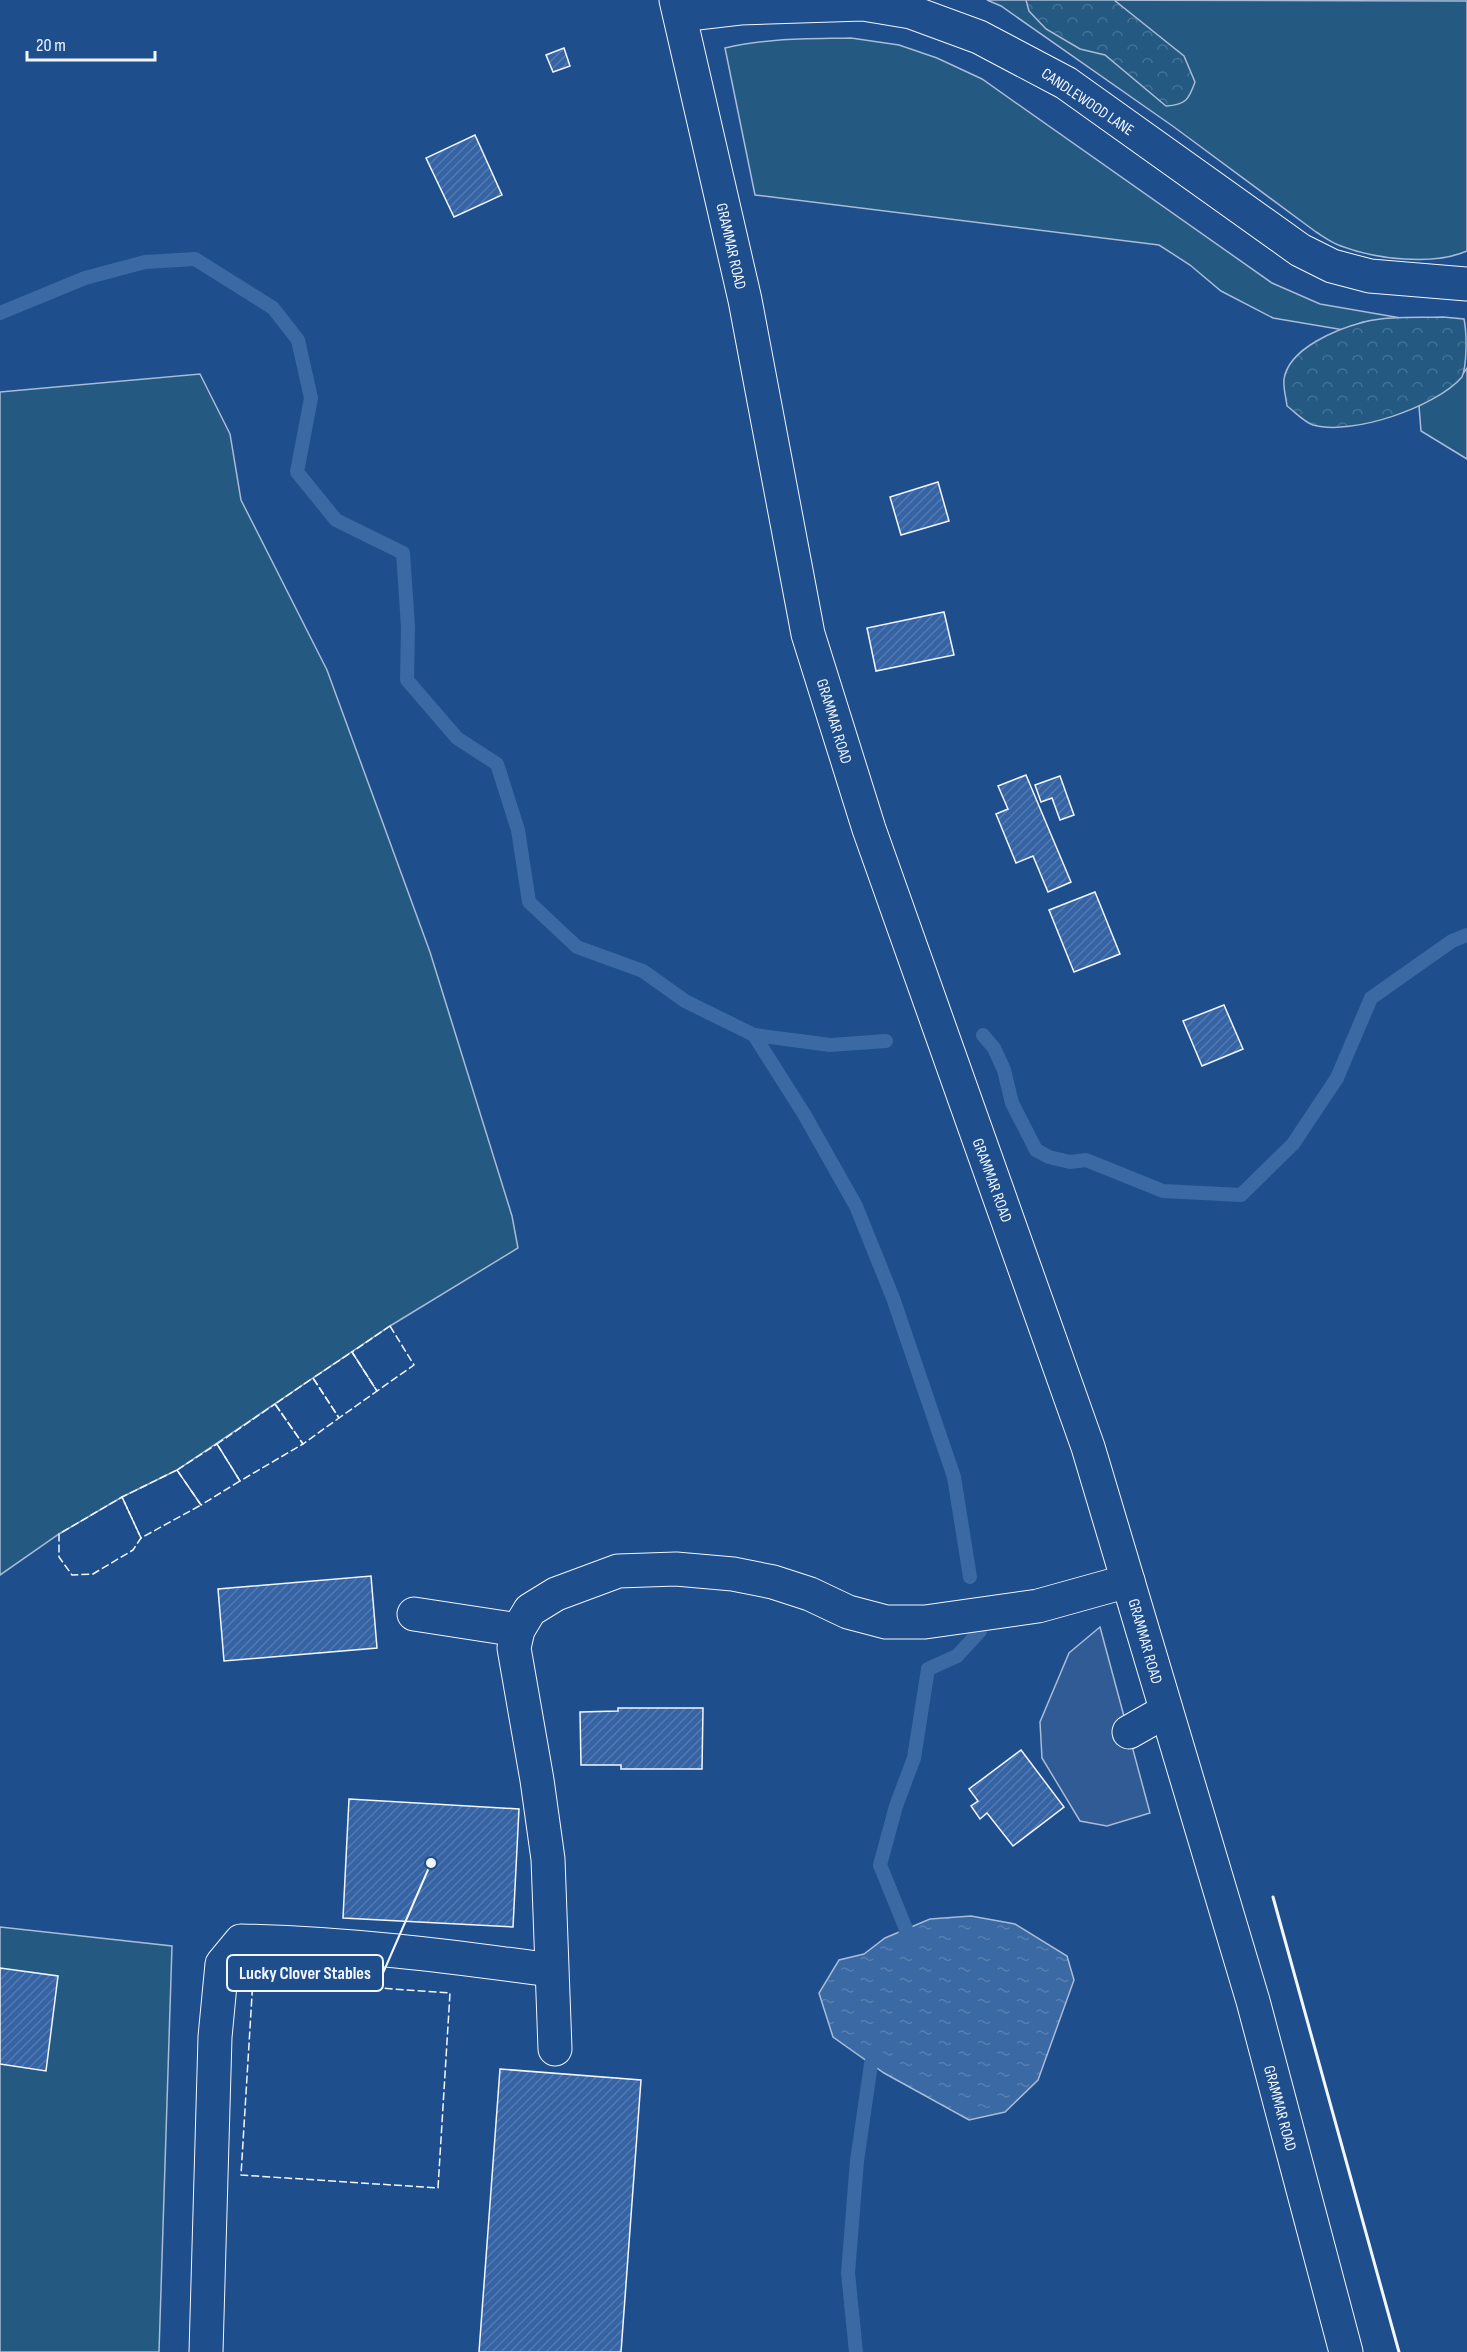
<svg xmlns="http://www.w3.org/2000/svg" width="1467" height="2352" viewBox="0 0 1467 2352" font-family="'Sofia Sans Condensed',sans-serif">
<defs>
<pattern id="forest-crowns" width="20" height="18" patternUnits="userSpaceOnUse" patternTransform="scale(1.5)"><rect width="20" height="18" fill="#245a82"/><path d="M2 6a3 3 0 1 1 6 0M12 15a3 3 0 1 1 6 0" fill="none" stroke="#447295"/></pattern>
<pattern id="water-ripples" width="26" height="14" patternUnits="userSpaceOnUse" patternTransform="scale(1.5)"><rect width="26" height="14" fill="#3b69a3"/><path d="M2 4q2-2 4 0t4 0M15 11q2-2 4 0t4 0" fill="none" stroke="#587fb1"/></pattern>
<pattern id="building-hatch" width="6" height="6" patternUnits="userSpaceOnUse" patternTransform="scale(1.5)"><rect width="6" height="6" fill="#3563a3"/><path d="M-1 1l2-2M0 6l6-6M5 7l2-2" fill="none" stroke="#537ab1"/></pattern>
</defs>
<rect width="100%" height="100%" fill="#1f4e8c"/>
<g fill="#245a82" stroke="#a8bbd7" stroke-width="1.5">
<path d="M987,0L1467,1V251C1433,266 1375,259 1341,246C1332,243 1324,237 1316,232L1174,127L1001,6Z"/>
<path d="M851,38L899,45L937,58L982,79L1272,283L1320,304L1401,318L1363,322L1344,330L1273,318L1221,291L1190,265L1159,245L755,195L725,48C765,38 810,39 851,38Z"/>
<path d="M1467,368V459L1421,431L1419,406C1437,395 1456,386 1467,368Z"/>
<path d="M200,374L230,434L241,500L327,670L430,952L512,1216L518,1248L390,1326L177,1470L122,1497L59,1534L0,1575V392Z"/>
<path d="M0,1927L172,1946L159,2352H0Z"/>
</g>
<g fill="url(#forest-crowns)" stroke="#a8bbd7" stroke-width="1.5">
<path d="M1026,0H1114L1184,56L1195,82C1189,99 1186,105 1166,106L1105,55L1080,49L1046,29L1029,11Z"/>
<path d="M1443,317L1464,319C1467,333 1467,365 1462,377C1436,407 1352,436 1313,425C1304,422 1295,412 1287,406C1286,398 1283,387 1284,379C1289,348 1337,329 1364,322C1389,316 1417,318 1443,317Z"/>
</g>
<path fill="#305b95" stroke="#a8bbd7" stroke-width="1.5" d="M1100,1627L1150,1813L1107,1826L1080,1821L1042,1758L1040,1722L1069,1653Z"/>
<path fill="url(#water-ripples)" stroke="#a8bbd7" stroke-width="1.5" d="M971,1916L1015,1924L1067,1956L1074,1980L1038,2080L1005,2112L969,2120L884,2073L833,2037L819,1993L839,1960L864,1954L885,1938L930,1919Z"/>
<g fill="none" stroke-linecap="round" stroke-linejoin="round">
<g stroke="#3b69a3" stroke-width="14">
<path d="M0,313L85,278L145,262L195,259L273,308L298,340L311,398L297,472L336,520L403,553L408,627L407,680L457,738L497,764L518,830L529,902L577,947L643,971L685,1001L754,1035L804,1114L856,1206L893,1298L954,1477L970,1577"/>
<path d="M754,1035L830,1045L886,1041"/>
<path d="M983,1035L994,1048L1004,1070L1012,1103L1036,1150L1049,1157L1070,1162L1086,1160L1163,1191L1241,1195L1293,1144L1337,1078L1371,998L1452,941L1467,935"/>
<path d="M904,1945L906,1929L880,1865L896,1806L914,1758L928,1669L957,1656L980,1631"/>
<path d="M856,2352L848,2273L857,2161L871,2064L877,2048"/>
</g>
</g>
<g fill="url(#building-hatch)" stroke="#f2f6ff" stroke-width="1.5">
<path d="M564,48L570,66L553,72L546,55Z"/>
<path d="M475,135L502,195L454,217L426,158Z"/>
<path d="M938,482L949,521L901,535L890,497Z"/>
<path d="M944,612L954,655L876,671L867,628Z"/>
<path d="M1026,775L1071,882L1048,892L1033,856L1016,863L996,814L1008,809L998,786Z"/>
<path d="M1060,776L1074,815L1060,820L1052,798L1041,802L1035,785Z"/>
<path d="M1095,892L1120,954L1074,972L1049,910Z"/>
<path d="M1224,1005L1243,1049L1202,1066L1183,1021Z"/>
<path d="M371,1576L377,1648L224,1661L218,1589Z"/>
<path d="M618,1708H703L702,1769H621V1765H581L580,1712L618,1711Z"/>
<path d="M1021,1750L1064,1807L1013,1846L987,1813L980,1819L971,1806L978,1801L969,1789Z"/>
<path d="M349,1799L519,1809L513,1927L343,1918Z"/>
<path d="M0,1968L58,1976L46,2071L0,2064Z"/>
<path d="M500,2069L641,2080L621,2352H479Z"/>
</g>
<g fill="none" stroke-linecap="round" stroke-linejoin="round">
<defs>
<g id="minor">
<path d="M676,0L745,300L808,634L869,829L1088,1447L1253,2001L1346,2352"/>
<path d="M680,15L740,8L863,4L911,12L979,37L1066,83L1300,250L1332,266L1370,276L1467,284"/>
<path d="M414,1614L518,1630"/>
<path d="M1129,1732L1166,1711"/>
<path d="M555,2049L548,1859L537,1780L514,1648L518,1630L530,1610L556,1594L618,1571L676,1569L733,1574L773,1582L810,1594L848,1612L886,1622H925L1038,1606L1128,1581"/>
<path d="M206,2352L215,2037L222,1964L241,1941C346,1943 448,1956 551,1970"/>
</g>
</defs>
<use href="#minor" stroke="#f2f6ff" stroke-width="35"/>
<use href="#minor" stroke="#1f4e8c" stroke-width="33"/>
<g stroke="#f2f6ff" stroke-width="1.5" stroke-dasharray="8 3" stroke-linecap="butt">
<path d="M390,1326L414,1365L377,1391L352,1352Z"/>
<path d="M352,1352L377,1391L339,1418L313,1378Z"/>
<path d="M313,1378L339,1418L303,1444L275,1404Z"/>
<path d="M275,1404L303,1444L240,1481L217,1444Z"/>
<path d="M217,1444L240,1481L201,1505L177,1470Z"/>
<path d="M177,1470L201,1505L141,1538L122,1497Z"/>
<path d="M122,1497L141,1538L133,1550L93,1574L72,1575L59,1557V1534Z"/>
<path d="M253,1979L450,1993L438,2188L241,2175Z"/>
</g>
<path stroke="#f2f6ff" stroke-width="3" d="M1273,1897L1399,2352"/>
</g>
<g text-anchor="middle" stroke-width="4.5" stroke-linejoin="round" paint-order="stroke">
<g font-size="16" fill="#f2f6ff" stroke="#1f4e8c">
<text transform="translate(1088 101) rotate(34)" y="6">CANDLEWOOD LANE</text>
<text transform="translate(732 246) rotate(77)" y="6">GRAMMAR ROAD</text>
<text transform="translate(835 721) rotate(73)" y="6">GRAMMAR ROAD</text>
<text transform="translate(993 1180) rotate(70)" y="6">GRAMMAR ROAD</text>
<text transform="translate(1146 1641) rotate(74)" y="6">GRAMMAR ROAD</text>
<text transform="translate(1281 2108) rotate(75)" y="6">GRAMMAR ROAD</text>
</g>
</g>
<path fill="none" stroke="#f2f6ff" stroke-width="2" d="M431 1863L383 1973"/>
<circle fill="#f2f6ff" stroke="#1f4e8c" stroke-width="2" cx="431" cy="1863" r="6"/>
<rect fill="#1f4e8c" stroke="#f2f6ff" stroke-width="2" x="227" y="1955" width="156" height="36" rx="6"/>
<g font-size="18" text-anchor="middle" font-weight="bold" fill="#f2f6ff">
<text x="305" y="1979">Lucky Clover Stables</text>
</g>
<path d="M27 51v9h128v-9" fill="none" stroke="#f2f6ff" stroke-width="3"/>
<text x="36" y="51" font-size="18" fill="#f2f6ff" stroke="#1f4e8c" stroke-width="4.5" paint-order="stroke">20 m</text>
</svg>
